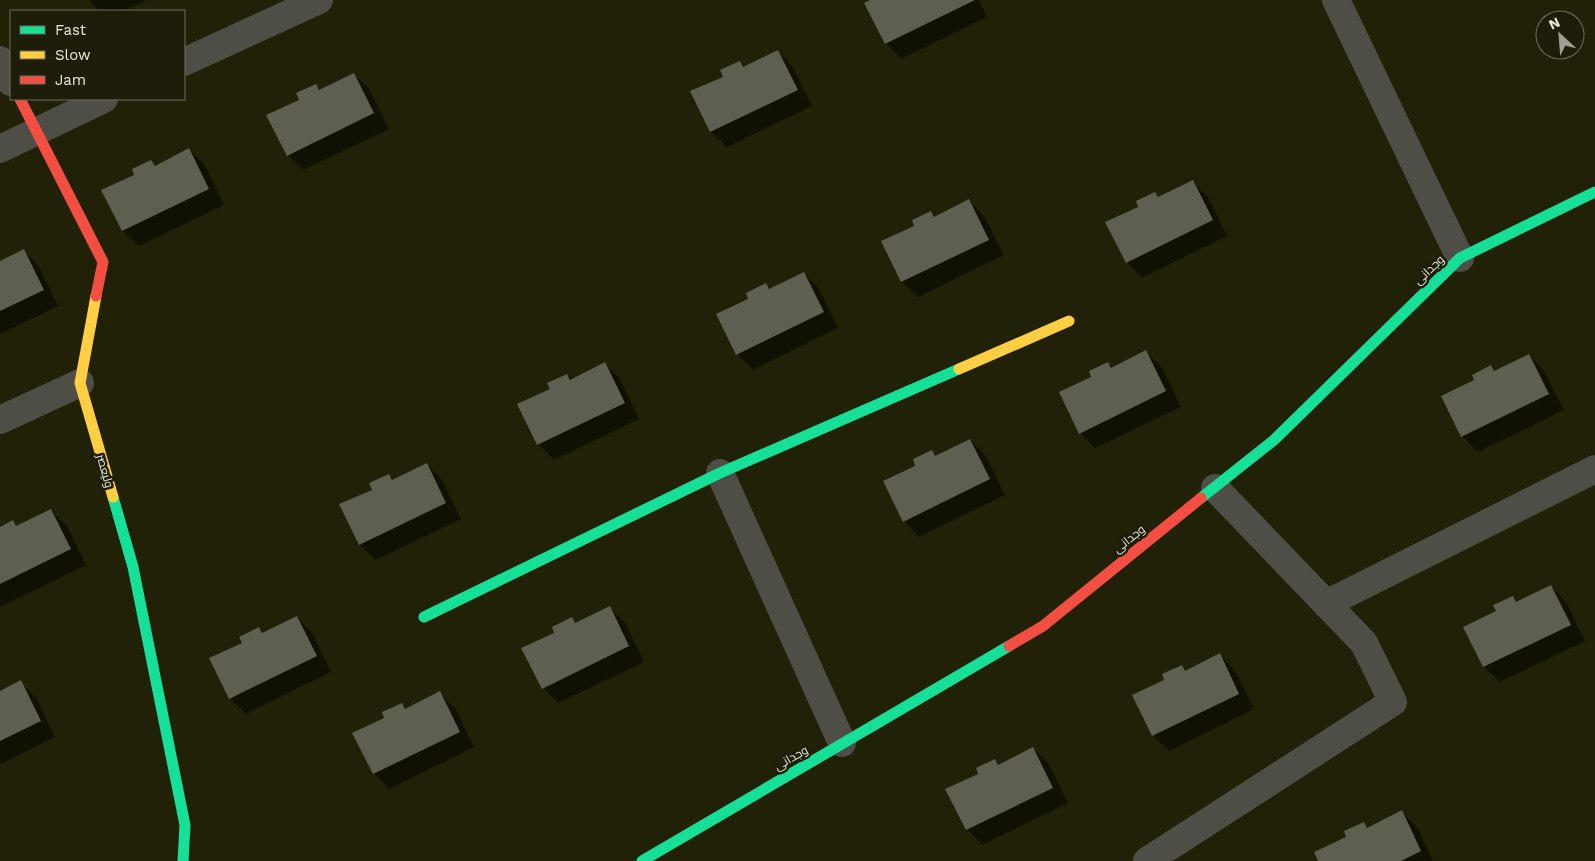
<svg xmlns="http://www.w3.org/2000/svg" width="1595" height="861" viewBox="0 0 1595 861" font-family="'Work Sans',Cairo,sans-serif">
<rect width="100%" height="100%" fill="#18180e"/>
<path fill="#212107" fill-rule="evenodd" d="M0,0H1595V861H0ZM11,11H184V99H11ZM1545,20H1575V50H1545Z"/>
<g fill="#0007">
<path d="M89,0H147L124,11H98Z"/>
<path d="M873,0H979L987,17L901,59L886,43Z"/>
<path d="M778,51L793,67L812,106L727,147L711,132L692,92L724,77L740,63L745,68Z"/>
<path d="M354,74L370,90L389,129L303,170L288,155L301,100L316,86L321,91Z"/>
<path d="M189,150L205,165L224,205L139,246L123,231L103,191L136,176L151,161L156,166Z"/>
<path d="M1193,182L1208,197L1227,236L1142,278L1127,262L1140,208L1155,193L1160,198Z"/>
<path d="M969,201L984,216L1004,255L918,297L902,282L883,242L915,227L931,212L936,217Z"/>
<path d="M24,251L39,267L58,306L0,334V263Z"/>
<path d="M804,273L819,289L838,328L753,370L737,354L750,299L766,285L771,290Z"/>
<path d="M1146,352L1162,367L1181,407L1095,448L1080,433L1093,378L1108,363L1113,368Z"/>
<path d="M1529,355L1544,371L1564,410L1478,452L1462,436L1476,381L1491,367L1496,372Z"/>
<path d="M605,364L620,379L639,419L554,460L538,444L519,405L552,390L567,376L572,380Z"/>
<path d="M970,440L986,456L1005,495L919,537L904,521L917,466L932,452L937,457Z"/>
<path d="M427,464L442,480L461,519L376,560L360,545L341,505L373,490L389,476L393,480Z"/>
<path d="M51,510L67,526L86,565L0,607V528L13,522L18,527Z"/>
<path d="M1551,586L1566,602L1585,641L1500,682L1484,667L1465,627L1498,612L1513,598L1518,603Z"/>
<path d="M609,607L625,623L644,662L558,703L543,688L556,633L571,619L576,624Z"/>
<path d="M297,617L312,633L331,672L246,714L230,698L243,643L259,629L264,634Z"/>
<path d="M1220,655L1235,671L1254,709L1169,751L1153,736L1134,696L1166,681L1182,667L1186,672Z"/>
<path d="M20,682L36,697L55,737L0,764V692Z"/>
<path d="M440,693L455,708L474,747L389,789L374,773L386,719L402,704L407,709Z"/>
<path d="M1033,749L1049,764L1068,803L982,845L967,829L979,775L995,761L1000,766Z"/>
<path d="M1401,812L1417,827L1433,861H1319L1363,824L1368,828Z"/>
</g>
<g fill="#5e5e51">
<path d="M870,0H975L885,44L864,3Z"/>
<path d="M778,50L798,90L710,132L690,91L723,77L720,70L740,61L743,67Z"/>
<path d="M354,73L374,113L287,156L266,115L299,100L296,93L316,84L319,90Z"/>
<path d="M189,148L209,189L122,231L101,190L134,175L132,169L151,160L155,166Z"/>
<path d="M1193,180L1213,220L1126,263L1105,222L1138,207L1136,201L1155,192L1158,197Z"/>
<path d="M969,199L989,240L901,282L881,241L914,226L912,220L931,211L934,217Z"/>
<path d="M24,249L44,290L0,311V261Z"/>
<path d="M804,272L824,312L736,355L716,314L748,299L746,293L766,283L769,289Z"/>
<path d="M1146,350L1166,391L1079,434L1059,392L1091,377L1089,371L1108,362L1111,368Z"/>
<path d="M1529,354L1549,394L1461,437L1441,396L1474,380L1472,375L1491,365L1494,371Z"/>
<path d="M605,362L625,403L537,445L517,404L550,389L547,383L567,374L570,380Z"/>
<path d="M970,439L990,479L903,522L883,481L915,466L913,459L932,450L935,456Z"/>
<path d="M427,463L446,503L359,545L339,504L372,490L369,483L389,474L392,480Z"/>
<path d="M51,509L71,549L0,584V527L13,520L16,526Z"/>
<path d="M1551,585L1571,625L1483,667L1463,627L1496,611L1493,605L1513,596L1516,602Z"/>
<path d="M610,606L629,646L542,689L521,648L554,633L552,627L572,617L575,623Z"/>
<path d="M297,616L317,656L229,699L209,658L242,643L239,637L259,627L262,633Z"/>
<path d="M1220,653L1239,694L1152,736L1132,695L1164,680L1162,674L1182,665L1185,671Z"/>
<path d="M21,680L41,721L0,741V691Z"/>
<path d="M440,691L460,732L373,774L352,733L384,718L382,712L402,703L405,709Z"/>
<path d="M1033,747L1053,788L966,830L945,789L978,774L976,768L995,759L998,765Z"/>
<path d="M1402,810L1421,851L1401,861H1318L1314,852L1346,837L1344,831L1364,822L1367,828Z"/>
</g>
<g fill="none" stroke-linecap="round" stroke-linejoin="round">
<g stroke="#4e4e46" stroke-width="28">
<path d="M1336,0L1460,258"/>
<path d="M0,60L11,82"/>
<path d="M184,62L319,0"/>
<path d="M0,149L104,99"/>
<path d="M0,420L80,383"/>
<path d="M720,473L842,743"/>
<path d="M1326,604L1595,469"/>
<path d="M1147,861L1393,702L1364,643L1215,488"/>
</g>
<g stroke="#16e098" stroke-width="11">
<path d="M113,497L133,567L185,825L183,861"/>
<path d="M1201,498L1274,440L1460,258L1595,192"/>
<path d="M424,617L720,473L959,369"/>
<path d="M642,861L1009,646"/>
</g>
<g stroke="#ffcf43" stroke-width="11">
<path d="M96,296L80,383L113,497"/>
<path d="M959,369L1069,321"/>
</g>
<g stroke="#f24e42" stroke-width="11">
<path d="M20,99L103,262L96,296"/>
<path d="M1009,646L1043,626L1201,498"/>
</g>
</g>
<g text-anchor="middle" stroke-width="5" stroke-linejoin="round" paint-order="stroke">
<g font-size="12" fill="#e8e9dc" stroke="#1d1d09">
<text transform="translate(1429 270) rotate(-44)" y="4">وجدانی</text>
<text transform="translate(105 471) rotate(74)" y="4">ولیعصر</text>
<text transform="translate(1129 539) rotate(-39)" y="4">وجدانی</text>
<text transform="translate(791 758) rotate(-30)" y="4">وجدانی</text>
</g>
</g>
<rect x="10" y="10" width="175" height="90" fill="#1d1d09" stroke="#6e6f5d"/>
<rect x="20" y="26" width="25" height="8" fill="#16e098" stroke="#6e6f5d"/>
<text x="55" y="35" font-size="15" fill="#e8e9dc">Fast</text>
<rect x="20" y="51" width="25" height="8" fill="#ffcf43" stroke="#6e6f5d"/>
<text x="55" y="60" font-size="15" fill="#e8e9dc">Slow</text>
<rect x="20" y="76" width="25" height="8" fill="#f24e42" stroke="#6e6f5d"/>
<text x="55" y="85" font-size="15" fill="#e8e9dc">Jam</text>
<g transform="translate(1560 35) rotate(334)"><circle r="24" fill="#1d1d09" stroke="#6e6f5d"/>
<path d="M0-4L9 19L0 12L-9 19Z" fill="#9fa094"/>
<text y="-8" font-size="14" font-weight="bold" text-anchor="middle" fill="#e8e9dc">N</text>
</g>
</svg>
